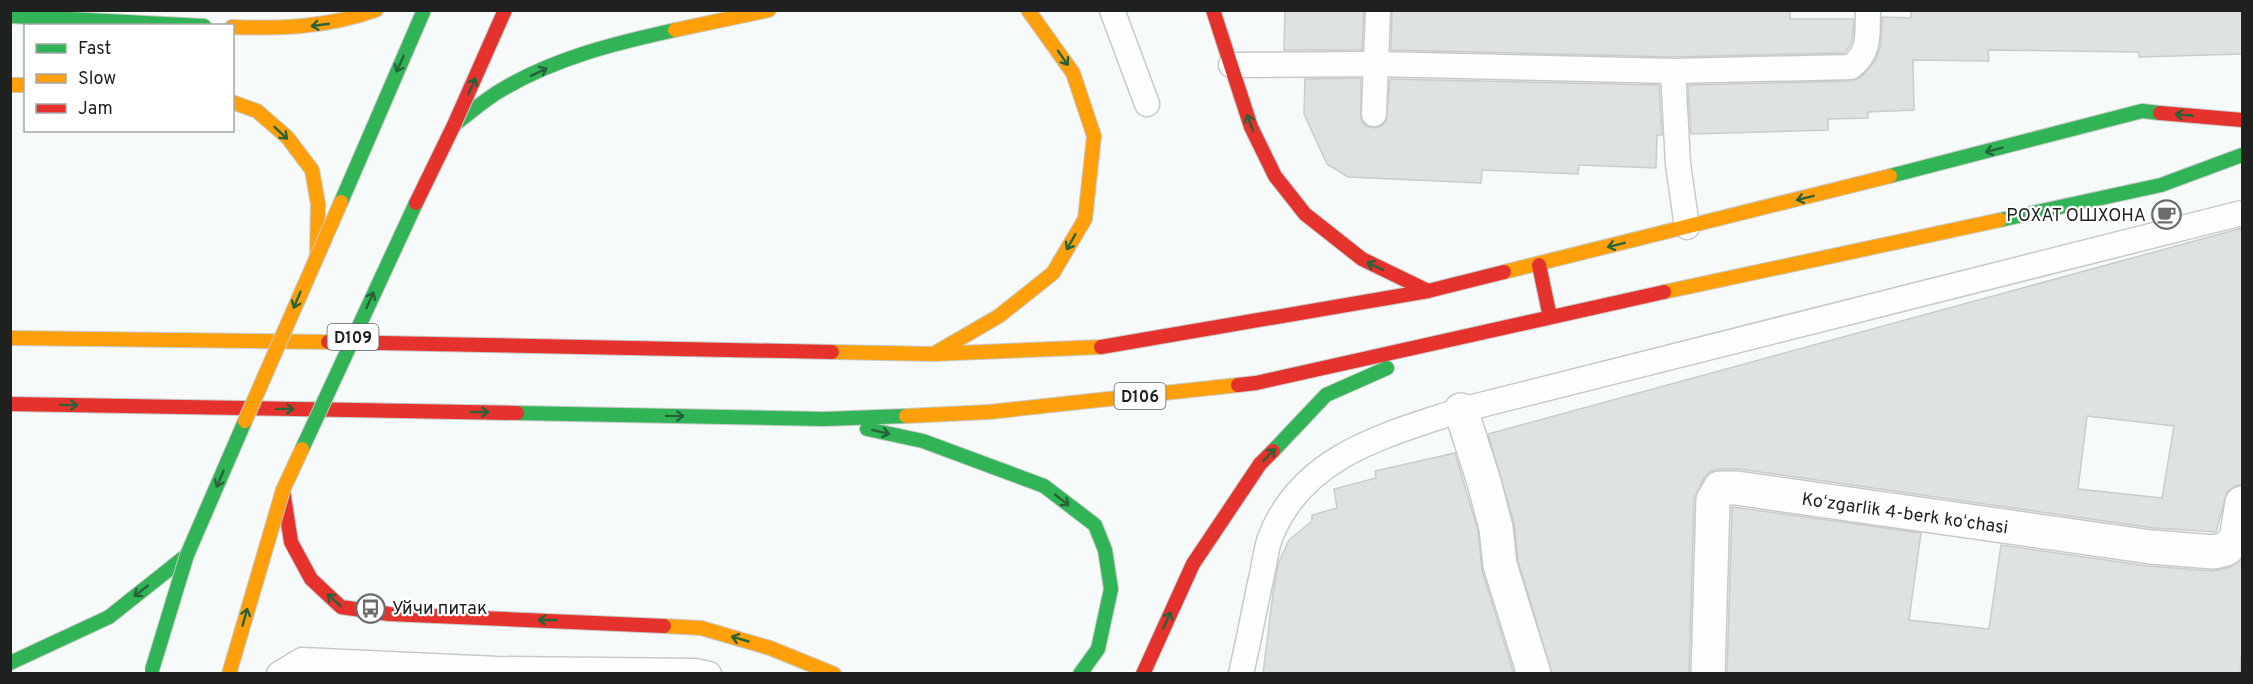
<svg xmlns="http://www.w3.org/2000/svg" width="2253" height="684" viewBox="0 0 2253 684" font-family="Overpass,sans-serif">
<rect width="100%" height="100%" fill="#f7fafa"/>
<g fill="#dfe2e2" stroke="#c9cccc" stroke-width="1.5" fill-rule="evenodd">
<path d="M1285,10H1364L1362,50H1284Z"/>
<path d="M1392,10H1790V19H1854L1853,34L1851,44L1845,53L1673,57L1391,50Z"/>
<path d="M1911,10H2242V54L2139,57V52L1988,50L1989,61L1913,60L1914,110L1868,112V118L1828,119V130L1691,134L1688,85L1852,81L1861,77L1875,61L1881,44L1882,17L1911,18Z"/>
<path d="M1361,78V120L1366,126L1374,128L1381,126L1386,121L1390,79L1659,85L1662,135H1657L1656,168L1579,165L1578,174L1482,170L1481,183L1348,177L1327,164L1304,114L1305,79Z"/>
<path d="M2242,228V485L2235,486L2227,492L2216,532L2153,528L1739,469H1719L1710,472L1704,478L1694,499L1689,674H1552L1518,561L1514,523L1488,434ZM2087,416L2174,426L2162,498L2078,489Z"/>
<path d="M1455,453L1478,531L1482,570L1514,674H1263L1273,593L1278,564L1289,540L1312,521V515L1337,508L1334,489L1376,478L1375,471Z"/>
<path d="M1732,507L1921,533L1909,620L1989,629L2001,545L2148,566L2213,571L2231,567L2242,559V650L2240,674H1727Z"/>
</g>
<g fill="none" stroke-linecap="round" stroke-linejoin="round">
<defs>
<g id="lane">
<path d="M1112,10L1147,104"/>
<path d="M1231,65L1376,64L1673,71L1851,67C1871,51 1867,35 1868,10"/>
<path d="M1673,71L1678,164L1687,227"/>
<path d="M1374,114L1378,10"/>
<path d="M279,674L302,660L497,669L695,671L709,674"/>
<path d="M1241,674C1248,643 1254,613 1260,583C1264,569 1265,552 1270,538C1302,455 1386,435 1461,410L2242,213"/>
</g>
<g id="street">
<path d="M1461,410L1484,482L1496,528L1500,565L1534,674"/>
<path d="M1708,674L1713,500L1720,488H1736L2151,547L2214,552L2226,549L2236,539L2242,503"/>
</g>
<g id="fast">
<path d="M10,16L204,26"/>
<path d="M454,125C470,113 485,99 503,89C555,58 616,43 675,30"/>
<path d="M1890,176L2142,111L2160,113"/>
<path d="M2000,220L2161,185L2242,155"/>
<path d="M517,413L824,419L906,416"/>
<path d="M867,429L923,441L1044,486L1095,525L1105,550L1111,589L1098,649L1080,674"/>
<path d="M1273,451L1326,395L1387,368"/>
<path d="M10,663L109,617L187,555"/>
</g>
<g id="slow">
<path d="M232,27C282,29 328,27 376,10"/>
<path d="M675,30L769,10"/>
<path d="M10,85H26"/>
<path d="M232,102L257,111L287,137L312,170L318,204L317,253"/>
<path d="M1504,272L1890,176"/>
<path d="M1664,292L2000,220"/>
<path d="M10,338L328,342"/>
<path d="M832,352L933,354L1101,347"/>
<path d="M937,352L999,316L1053,273L1085,219L1094,136L1073,73L1028,10"/>
<path d="M906,416L989,412L1238,385"/>
<path d="M664,626L701,628L770,648L834,674"/>
</g>
<g id="jam">
<path d="M1213,10L1251,127L1275,176L1305,214L1362,259L1428,291"/>
<path d="M2160,113L2242,120"/>
<path d="M1539,265L1550,317"/>
<path d="M328,342L832,352"/>
<path d="M1101,347L1428,291L1504,272"/>
<path d="M1238,385L1256,383L1664,292"/>
<path d="M10,404L517,413"/>
<path d="M283,490L291,542L311,579L341,607L389,614L664,626"/>
<path d="M1143,674L1193,564L1260,464L1273,451"/>
</g>
</defs>
<use href="#lane" stroke="#c8caca" stroke-width="27"/>
<use href="#street" stroke="#c8caca" stroke-width="36"/>
<use href="#fast" stroke="#c8caca" stroke-width="16"/>
<use href="#slow" stroke="#c8caca" stroke-width="16"/>
<use href="#jam" stroke="#c8caca" stroke-width="16"/>
<use href="#lane" stroke="#fefefe" stroke-width="24"/>
<use href="#street" stroke="#fefefe" stroke-width="33"/>
<use href="#fast" stroke="#30b455" stroke-width="14"/>
<use href="#slow" stroke="#ff9f0a" stroke-width="14"/>
<use href="#jam" stroke="#e5322d" stroke-width="14"/>
<defs>
<g id="fast-bridge">
<path d="M341,202L424,10"/>
<path d="M302,449L416,203"/>
<path d="M152,670L187,555L245,421"/>
</g>
<g id="slow-bridge">
<path d="M245,421L341,202"/>
<path d="M229,674L283,490L302,449"/>
</g>
<path id="jam-bridge" d="M416,203L454,125L505,10"/>
</defs>
<use href="#fast-bridge" stroke="#c8caca" stroke-width="16" stroke-linecap="butt"/>
<use href="#slow-bridge" stroke="#c8caca" stroke-width="16" stroke-linecap="butt"/>
<use href="#jam-bridge" stroke="#c8caca" stroke-width="16" stroke-linecap="butt"/>
<use href="#fast-bridge" stroke="#30b455" stroke-width="14"/>
<use href="#slow-bridge" stroke="#ff9f0a" stroke-width="14"/>
<use href="#jam-bridge" stroke="#e5322d" stroke-width="14"/>
</g>
<defs><path id="oneway-shaft" d="M-6 0H5M1.5-3L5.5 0L1.5 3" fill="none" stroke-width="1.6" stroke-linecap="round" stroke-linejoin="round" transform="scale(1.5)"/></defs>
<g stroke="#276338">
<use href="#oneway-shaft" transform="translate(320 25) rotate(172)"/>
<use href="#oneway-shaft" transform="translate(1063 58) rotate(55)"/>
<use href="#oneway-shaft" transform="translate(400 64) rotate(114)"/>
<use href="#oneway-shaft" transform="translate(539 72) rotate(-25)"/>
<use href="#oneway-shaft" transform="translate(472 86) rotate(-66)"/>
<use href="#oneway-shaft" transform="translate(2184 115) rotate(-175)"/>
<use href="#oneway-shaft" transform="translate(1250 123) rotate(-111)"/>
<use href="#oneway-shaft" transform="translate(281 133) rotate(43)"/>
<use href="#oneway-shaft" transform="translate(1994 150) rotate(165)"/>
<use href="#oneway-shaft" transform="translate(1805 198) rotate(166)"/>
<use href="#oneway-shaft" transform="translate(1071 242) rotate(120)"/>
<use href="#oneway-shaft" transform="translate(1616 245) rotate(166)"/>
<use href="#oneway-shaft" transform="translate(1375 266) rotate(-155)"/>
<use href="#oneway-shaft" transform="translate(297 300) rotate(113)"/>
<use href="#oneway-shaft" transform="translate(370 300) rotate(-66)"/>
<use href="#oneway-shaft" transform="translate(69 405) rotate(1)"/>
<use href="#oneway-shaft" transform="translate(285 409) rotate(1)"/>
<use href="#oneway-shaft" transform="translate(480 412) rotate(1)"/>
<use href="#oneway-shaft" transform="translate(675 416) rotate(1)"/>
<use href="#oneway-shaft" transform="translate(881 432) rotate(13)"/>
<use href="#oneway-shaft" transform="translate(1269 455) rotate(-46)"/>
<use href="#oneway-shaft" transform="translate(220 479) rotate(113)"/>
<use href="#oneway-shaft" transform="translate(1062 500) rotate(38)"/>
<use href="#oneway-shaft" transform="translate(141 591) rotate(142)"/>
<use href="#oneway-shaft" transform="translate(334 600) rotate(-138)"/>
<use href="#oneway-shaft" transform="translate(245 617) rotate(-74)"/>
<use href="#oneway-shaft" transform="translate(547 620) rotate(-178)"/>
<use href="#oneway-shaft" transform="translate(1167 620) rotate(-65)"/>
<use href="#oneway-shaft" transform="translate(740 639) rotate(-164)"/>
</g>
<defs>
<symbol id="cafe-ring" viewBox="-11 -11 22 22"><circle r="9.5" fill="#fff" stroke="#6b6d6d" stroke-width="1.5"/><path d="M-5.5-4.5H6V0H3Q3 3.5 0 3.5H-2.5Q-5.5 3.5-5.5 0ZM3-3.2v2h1.7v-2ZM-6 4.5H4V6H-6Z" fill="#6b6d6d"/></symbol>
<symbol id="bus-ring" viewBox="-11 -11 22 22"><circle r="9.5" fill="#fff" stroke="#6b6d6d" stroke-width="1.5"/><path d="M-5-6H5V4H4V6H2V4H-2V6H-4V4H-5ZM-3.5-4V0h7V-4ZM-3.5 1.2v1.5H-2V1.2ZM2 1.2v1.5H3.5V1.2Z" fill="#6b6d6d"/></symbol>
</defs>
<g fill-rule="evenodd">
<use href="#cafe-ring" x="2150" y="198" width="33" height="33"/>
<use href="#bus-ring" x="354" y="592" width="33" height="33"/>
</g>
<g text-anchor="middle" stroke-width="4.5" stroke-linejoin="round" paint-order="stroke">
<g fill="#fff" stroke="#626464" stroke-width="1.5">
<rect x="327.5" y="324" width="51" height="26" rx="4.5"/>
<rect x="1114.5" y="383" width="51" height="26" rx="4.5"/>
</g>
<g font-size="16" font-weight="bold" fill="#1f2121">
<text x="353" y="343">D109</text>
<text x="1140" y="402">D106</text>
</g>
<g font-size="18" fill="#1f2121" stroke="#fff" text-anchor="end">
<text x="2146" y="221">РОХАТ ОШХОНА</text>
<text x="392" y="614" text-anchor="start">Уйчи питак</text>
</g>
<g font-size="18" fill="#1f2121" stroke="#fff">
<text transform="translate(1905 513) rotate(8)" y="6">Koʻzgarlik 4-berk koʻchasi</text>
</g>
</g>
<rect width="2253" height="684" fill="none" stroke="#1f2121" stroke-width="24"/>
<rect x="24" y="24" width="210" height="108" fill="#ffffff" stroke="#a5a6a6" stroke-width="1.5"/>
<rect x="36" y="44" width="30" height="9" fill="#30b455" stroke="#a5a6a6" stroke-width="1.5"/>
<text x="78" y="54" font-size="18" fill="#1f2121">Fast</text>
<rect x="36" y="74" width="30" height="9" fill="#ff9f0a" stroke="#a5a6a6" stroke-width="1.5"/>
<text x="78" y="84" font-size="18" fill="#1f2121">Slow</text>
<rect x="36" y="104" width="30" height="9" fill="#e5322d" stroke="#a5a6a6" stroke-width="1.5"/>
<text x="78" y="114" font-size="18" fill="#1f2121">Jam</text>
</svg>
